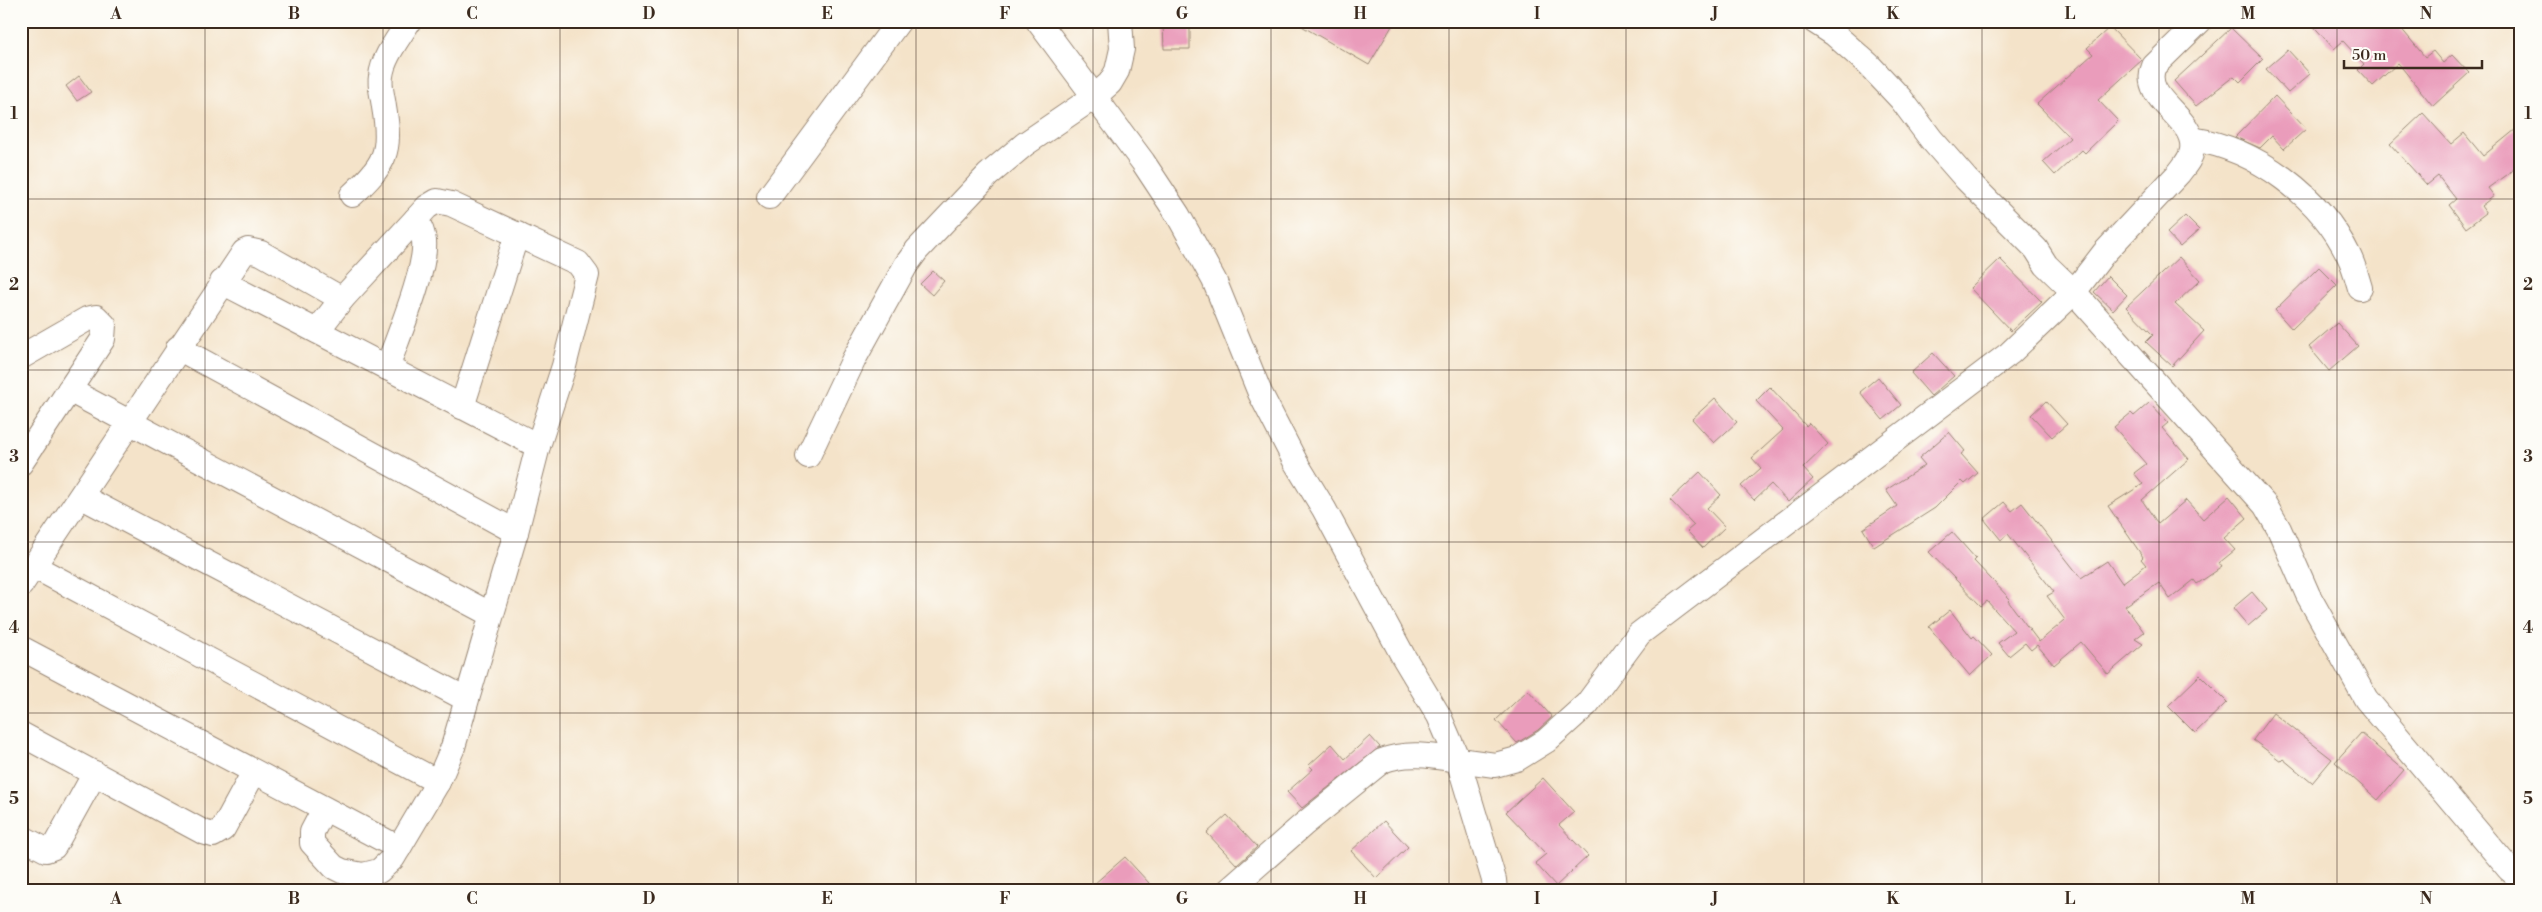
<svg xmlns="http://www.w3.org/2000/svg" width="2542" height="912" viewBox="0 0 2542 912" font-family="'Libre Bodoni',serif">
<rect width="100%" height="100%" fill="#fdfcf7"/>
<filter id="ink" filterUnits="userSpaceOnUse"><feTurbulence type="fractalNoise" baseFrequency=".02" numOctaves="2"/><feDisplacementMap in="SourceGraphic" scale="10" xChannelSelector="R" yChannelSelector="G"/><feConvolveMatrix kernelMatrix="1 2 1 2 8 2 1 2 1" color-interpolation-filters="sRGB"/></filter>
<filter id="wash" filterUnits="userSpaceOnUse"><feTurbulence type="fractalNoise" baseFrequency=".0096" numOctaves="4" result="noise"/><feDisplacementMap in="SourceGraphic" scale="20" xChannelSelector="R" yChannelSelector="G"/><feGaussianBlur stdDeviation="1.12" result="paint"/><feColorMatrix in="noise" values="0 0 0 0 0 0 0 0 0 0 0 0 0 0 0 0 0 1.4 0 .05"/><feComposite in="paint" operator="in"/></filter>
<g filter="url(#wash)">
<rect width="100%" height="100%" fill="#f4e3c9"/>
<g id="blocks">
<g fill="#ea9cbb">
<path d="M1293,21H1395L1369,65Z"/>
<path d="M2309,21H2395L2425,57L2433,51L2443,63L2452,55L2469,73L2433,106L2398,63L2373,86L2358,70L2364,64L2343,41L2334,49Z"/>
<path d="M1163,25H1190V49H1164Z"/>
<path d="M2110,27L2142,60L2098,100L2118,121L2085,153L2082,150L2055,175L2043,162L2070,138L2037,104L2093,54L2087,48Z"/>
<path d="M2231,28L2263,59L2240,82L2234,76L2196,106L2174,81Z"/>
<path d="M2288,50L2310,74L2288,93L2266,69Z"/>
<path d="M79,76L91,92L77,101L66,86Z"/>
<path d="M2275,96L2306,129L2284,149L2272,136L2260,148L2235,137Z"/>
<path d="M2423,113L2451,144L2464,133L2483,156L2521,125V164L2488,188L2494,196L2481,206L2486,213L2466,228L2449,205L2456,199L2438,176L2427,185L2390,144Z"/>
<path d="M2185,216L2199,230L2180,247L2167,233Z"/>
<path d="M2179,257L2200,280L2175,304L2204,331L2172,366L2146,342L2153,335L2126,307Z"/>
<path d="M2000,259L2042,302L2011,331L1970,288Z"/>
<path d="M2319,267L2337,285L2292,329L2275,310Z"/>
<path d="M933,271L944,281L932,295L920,284Z"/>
<path d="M2108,276L2127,295L2113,310L2094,292Z"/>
<path d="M2337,323L2358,346L2329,371L2309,347Z"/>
<path d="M1933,353L1954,376L1931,396L1911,373Z"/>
<path d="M1878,377L1901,405L1883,420L1860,392Z"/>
<path d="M1770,387L1806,426L1809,423L1828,444L1803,468L1813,479L1788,502L1771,484L1754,500L1741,486L1761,468L1752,458L1783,430L1756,401Z"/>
<path d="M1715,398L1737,422L1714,443L1692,419Z"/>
<path d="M2046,401L2067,424L2052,437L2031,415Z"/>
<path d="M2149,403L2168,423L2162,428L2189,459L2142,500L2158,524L2186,500L2203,519L2229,496L2247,518L2224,538L2235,550L2219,563L2222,567L2197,584L2194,580L2170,599L2159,583L2125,606L2144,632L2135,639L2143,644L2108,674L2081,642L2054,665L2037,645L2031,650L2025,643L2009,656L1998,643L2014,631L1987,601L1981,606L1929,552L1952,532L1976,559L1974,561L2010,599L2008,601L2039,642L2065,620L2047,596L2054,592L2008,534L2001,540L1984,519L2004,502L2012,511L2022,503L2081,578L2107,561L2122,583L2146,565L2141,559L2143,557L2108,506L2143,484L2134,473L2146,464L2114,427L2131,413L2134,416Z"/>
<path d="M1949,432L1965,451L1961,454L1978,473L1965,484L1962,481L1935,508L1874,547L1863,529L1897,506L1886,490L1925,465L1919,458Z"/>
<path d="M1700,472L1721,495L1707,508L1725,527L1703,548L1687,531L1694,525L1670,500Z"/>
<path d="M2252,592L2267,610L2248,626L2233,608Z"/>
<path d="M1950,610L1972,638L1974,636L1992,655L1970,676L1929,627Z"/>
<path d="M2200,675L2227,702L2195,733L2168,706Z"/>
<path d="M1528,690L1552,717L1538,730L1517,743L1496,720Z"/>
<path d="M2273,713L2332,759L2312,783L2283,759L2281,761L2253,740Z"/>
<path d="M2361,733L2404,770L2378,800L2335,762Z"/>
<path d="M1370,736L1380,747L1302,808L1287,792L1313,769L1309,765L1332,744L1345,759Z"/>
<path d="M1543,778L1574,812L1559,825L1588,856L1556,886L1535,863L1546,854L1506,812Z"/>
<path d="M1227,815L1257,847L1237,865L1207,833Z"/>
<path d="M1384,821L1408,847L1376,878L1351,851Z"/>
<path d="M1125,857L1149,883L1140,891H1086Z"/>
</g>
</g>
</g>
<g filter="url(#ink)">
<use href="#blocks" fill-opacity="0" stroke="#988674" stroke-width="1"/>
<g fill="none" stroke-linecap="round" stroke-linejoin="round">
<defs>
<g id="minor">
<path d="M1038,21L1143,162L1178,215L1214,280L1260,393L1296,463L1324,509L1403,656L1439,716L1458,760L1495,765L1517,759L1546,741L1587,704L1639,634L2010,353L2074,292L2104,253L2179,173C2184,166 2191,159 2192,150C2197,117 2139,100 2154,66L2200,21"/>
<path d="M1814,21L1834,34L1868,64L1901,99L1931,139L1966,179L2036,249L2046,265L2074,292L2265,505L2279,529L2308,595L2366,699L2509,869L2521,879"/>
<path d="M2192,139C2257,149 2320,196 2349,256C2354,266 2357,278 2360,288"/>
<path d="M352,195C385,164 392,153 384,107C383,97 379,86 381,76C383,57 399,38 409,21"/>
<path d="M769,197L899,21"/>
<path d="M222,282L538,446"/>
<path d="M317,331L342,299L427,207L437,201L451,204L578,263L587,275L564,366L538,446L516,532L453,747L438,782L393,858L379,871L363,875L342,871L334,867L312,843V832L324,809"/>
<path d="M178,348L516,532"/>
<path d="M21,357L87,319L96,317L104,325L103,339L21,463"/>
<path d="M387,368C397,339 427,269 424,241C423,233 420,226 416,219"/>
<path d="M69,390L490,614"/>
<path d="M462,407L517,234"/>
<path d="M808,456L854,359L906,265L917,250L988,175L1025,144L1094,97L1110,83L1117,71L1122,49L1120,21"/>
<path d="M82,497L466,699"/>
<path d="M33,566L438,782"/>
<path d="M21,585L244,252L248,250L261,253L342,299"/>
<path d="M21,648L399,848"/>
<path d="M21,734L203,832L213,835L223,829L254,772"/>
<path d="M21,837L46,850L54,847L95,773"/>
<path d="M1228,891L1303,825L1382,761C1406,751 1433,756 1458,760L1494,880L1495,891"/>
</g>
</defs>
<use href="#minor" stroke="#988674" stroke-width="26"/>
<use href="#minor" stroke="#fff" stroke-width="24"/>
</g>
</g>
<path fill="none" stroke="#3b2a1e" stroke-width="1" stroke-opacity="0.55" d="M205,21V891M383,21V891M560,21V891M738,21V891M916,21V891M1093,21V891M1271,21V891M1449,21V891M1626,21V891M1804,21V891M1982,21V891M2159,21V891M2337,21V891M21,199H2521M21,370H2521M21,542H2521M21,713H2521"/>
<rect width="2542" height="912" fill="none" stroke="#fdfcf7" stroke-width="55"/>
<path d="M2344 60v8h138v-8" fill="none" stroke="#3b2a1e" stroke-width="2.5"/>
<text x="2352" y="60" font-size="15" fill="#3b2a1e" stroke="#fdfcf7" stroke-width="4" paint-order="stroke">50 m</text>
<rect x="28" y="28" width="2486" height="856" fill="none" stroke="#3b2a1e" stroke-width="2"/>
<g font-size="16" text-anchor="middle" font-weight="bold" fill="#3b2a1e">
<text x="116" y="19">A</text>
<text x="294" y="19">B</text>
<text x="472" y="19">C</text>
<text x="649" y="19">D</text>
<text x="827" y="19">E</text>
<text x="1005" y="19">F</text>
<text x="1182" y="19">G</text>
<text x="1360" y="19">H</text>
<text x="1537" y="19">I</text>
<text x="1715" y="19">J</text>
<text x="1893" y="19">K</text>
<text x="2070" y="19">L</text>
<text x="2248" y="19">M</text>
<text x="2426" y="19">N</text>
<text x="14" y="119">1</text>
<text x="2528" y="119">1</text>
<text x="14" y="290">2</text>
<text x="2528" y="290">2</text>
<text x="14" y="462">3</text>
<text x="2528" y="462">3</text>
<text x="14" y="633">4</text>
<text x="2528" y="633">4</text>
<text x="14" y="804">5</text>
<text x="2528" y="804">5</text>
<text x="116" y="904">A</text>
<text x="294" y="904">B</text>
<text x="472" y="904">C</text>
<text x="649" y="904">D</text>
<text x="827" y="904">E</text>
<text x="1005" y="904">F</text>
<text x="1182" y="904">G</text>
<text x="1360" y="904">H</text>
<text x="1537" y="904">I</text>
<text x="1715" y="904">J</text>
<text x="1893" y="904">K</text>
<text x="2070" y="904">L</text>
<text x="2248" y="904">M</text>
<text x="2426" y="904">N</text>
</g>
</svg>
